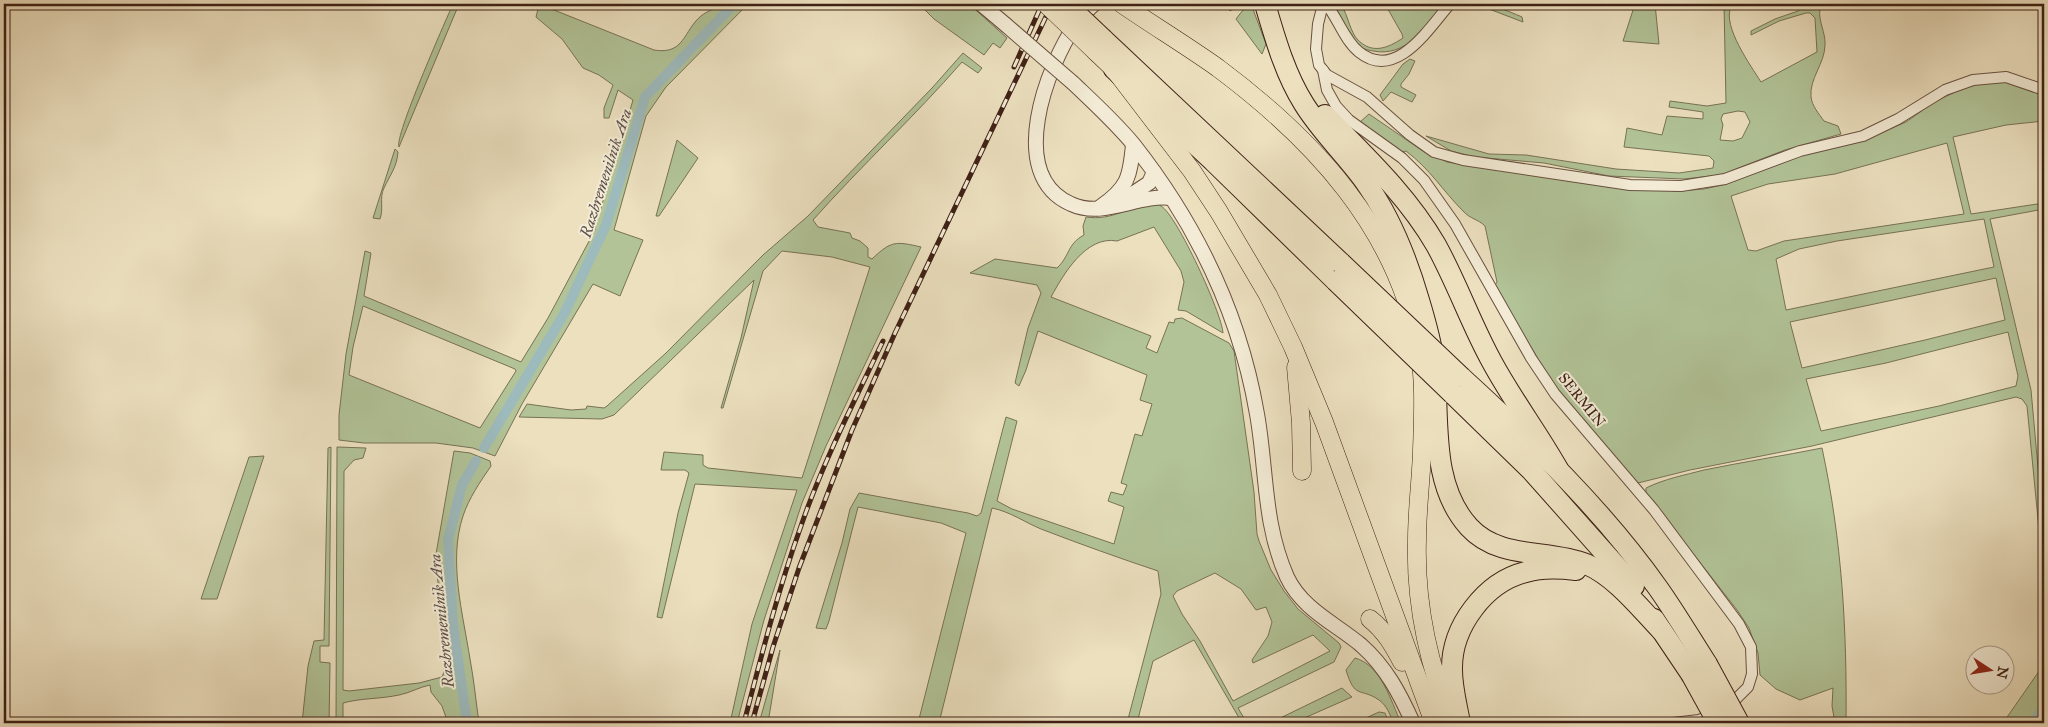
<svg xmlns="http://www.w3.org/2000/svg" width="2048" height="727" viewBox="0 0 2048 727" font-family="'IM FELL Great Primer',serif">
<rect width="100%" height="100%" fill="#ece0bf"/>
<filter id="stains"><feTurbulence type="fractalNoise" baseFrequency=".004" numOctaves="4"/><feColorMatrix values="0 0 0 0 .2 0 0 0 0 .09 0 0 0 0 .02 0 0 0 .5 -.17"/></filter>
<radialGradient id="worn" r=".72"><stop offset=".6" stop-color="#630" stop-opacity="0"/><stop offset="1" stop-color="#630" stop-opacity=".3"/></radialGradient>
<g fill="#b1c397" stroke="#787256" fill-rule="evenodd">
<path d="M453,4H459L399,147C394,137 445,22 453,4Z"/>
<path d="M720,4H748L666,87L646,116L614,230L643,240L620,296L593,284L522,404L495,456L473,448L436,443H364L339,440V415L346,354L365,251L371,253L364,296L521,362L548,318L595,230L596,216L600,211L633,100L618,90L609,118H604V108L613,85L599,75L583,68L562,39L536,17L538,9L544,6L654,50C685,55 683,31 701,16C707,11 714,10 720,4ZM363,306L515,369L516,371L480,428L349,375L353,347Z"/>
<path d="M919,4H969L1007,38L1000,48L993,43L984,55L934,19Z"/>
<path d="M1224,4H1251L1266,44L1262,54L1236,19L1243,10L1238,5L1230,11Z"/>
<path d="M1332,4H1355L1344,10C1348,18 1351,32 1357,39C1372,55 1388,48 1403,38L1402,34L1385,4H1446C1427,25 1407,58 1373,51C1366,50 1358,47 1353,41C1345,31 1339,15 1332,4Z"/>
<path d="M1476,4C1492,4 1508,11 1522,17L1523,22Z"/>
<path d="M1635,4H1655L1659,44L1623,41Z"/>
<path d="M1724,4H1741L1731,7C1722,26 1751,66 1761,82L1817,52L1815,18L1810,13H1806L1779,21L1751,35V31L1775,19L1798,11L1801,9L1799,4H1822C1815,16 1826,31 1825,45C1825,63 1809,79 1811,97C1812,106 1819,114 1824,121L1838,126L1841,134L1785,150L1720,175L1684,179L1609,176L1544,163L1475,157L1451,151L1426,136L1489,154L1526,155L1616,169L1679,173L1713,168L1714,161L1709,156L1624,147L1627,128L1662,135L1667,116L1703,119V112L1669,107L1670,101L1707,106L1726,103ZM1738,111L1745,112L1750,122L1742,138L1733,141L1720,140L1723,125L1721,119L1723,114Z"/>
<path d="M963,53L982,68L978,73L962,62C914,117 861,166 813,220L818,227L850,233L852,238L860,241L868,248V257L872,259C891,241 895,241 921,247L826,446L802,503L764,620L737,723H730L752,624L797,490L695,484L662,618L657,617L678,513L689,473L685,470H661L664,452L703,455V465L708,468L802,478L870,267L832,257L782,251L763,271L723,408H721L741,338L754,280L614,415L602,419L519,417L527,404L571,410L586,409L587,406L604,408L607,406L666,353L763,255L808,216L932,88Z"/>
<path d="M1410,59L1415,61L1409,74L1401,84V87L1416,95L1412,102L1391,92L1383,101L1380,95L1403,64Z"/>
<path d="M1991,81L2010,82L2044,94V121L2006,125L1953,137L1971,214L2044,203V209L1990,219L2031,390L2044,534V581L2027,406L2022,399L2016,397L1812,446L1690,470L1638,483C1609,451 1578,419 1554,384C1533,352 1514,318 1495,285L1497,282L1485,226C1478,219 1470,219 1463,211C1443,191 1430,169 1406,151L1402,152L1360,122L1369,114L1423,151L1447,162L1609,187L1679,191L1704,189L1727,184L1803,155L1875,135L1906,122L1934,102L1970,85ZM1947,143L1964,214L1784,241L1756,251L1748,250L1731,196L1768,184L1835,174ZM1984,219L1994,267L1786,310L1776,259L1799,249L1837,241ZM1996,278L2005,320L1925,340L1802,368L1790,322ZM2008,332L2018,376L2016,386L1939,406L1821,431L1806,379L1886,363Z"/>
<path d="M677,140L698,158L659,216H656Z"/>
<path d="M395,149L398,152C397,167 390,175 384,188C379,198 384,208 380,219L373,218Z"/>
<path d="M1154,203C1156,204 1159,204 1161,206C1177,215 1222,314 1223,333L1186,311L1178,310L1184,282L1181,271L1154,227L1117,241C1086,235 1063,275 1051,297L1151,336L1146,348L1157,353L1169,322L1174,323L1175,319L1182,318L1229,343L1234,351L1254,492L1257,534L1259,541L1271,570L1284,591L1298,609L1339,643L1341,647L1334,662L1238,708L1247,723H1242L1194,640L1153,661L1137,723H1127L1161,594L1158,571C1119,558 1080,544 1041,529C1024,522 1011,512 992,508L939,723H918L966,533L941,523L858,507L829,621L826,629L816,628L842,543L850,509L859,493L968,513L977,516L981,513L1006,417L1017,421L997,501L1012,509L1114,544L1124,507L1108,501L1111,492L1123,495L1127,485L1121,483L1135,434L1142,436L1152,404L1140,400L1147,375L1038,331L1026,370L1019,386L1015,383L1028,328L1041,293L1037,285L970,273L995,259L1057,268C1070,256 1067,244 1084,235L1083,226L1086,217C1113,221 1129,206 1154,203ZM1215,573L1241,589L1256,610L1266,607L1272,622L1268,636L1252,660L1253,663L1313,635L1330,651L1233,701L1200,641L1182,614L1173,596L1177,591Z"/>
<path d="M331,447L329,646H320V662L330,663L329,723H302L308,666L314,641L324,640L328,448Z"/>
<path d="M337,447L366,448L363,458L354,460L344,471L343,690L349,691L419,683L442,677L444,672L436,554L454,451L470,453L490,461L491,466C480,482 469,498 463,516C448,561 463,614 470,659C474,680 476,702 479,723H448L442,706L431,692L430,685C419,687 410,693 399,695C381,699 361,698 343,703V723H336Z"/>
<path d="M1822,448C1842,541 1847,629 1846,723H1835L1832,706L1833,688L1800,700L1776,689L1760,675L1758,653L1749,628L1737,610L1646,493V488C1664,479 1685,475 1704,470C1743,462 1782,456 1822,448Z"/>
<path d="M264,456L217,599H201L249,457Z"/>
<path d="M780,650L768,723H759Z"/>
<path d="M1355,658C1381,665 1391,701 1401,723H1393C1390,714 1387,706 1379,700C1360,687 1355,700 1346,670Z"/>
<path d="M2044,664V706L2032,723H2003Z"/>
<path d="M1342,688L1352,697L1293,723H1270Z"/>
<path d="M1379,712L1385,713L1389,723H1355Z"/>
</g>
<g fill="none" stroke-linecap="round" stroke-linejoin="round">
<g stroke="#9dbabd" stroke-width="10">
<path d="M484,448L564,314L606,225L645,97L734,4"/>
<path d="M467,723L453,624L448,540L462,485L476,461"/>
</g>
<path stroke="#9dbabd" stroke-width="18" d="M2038,723L2044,714"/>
<defs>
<g id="minor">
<path d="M1323,4L1318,24L1316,49L1319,65L1327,75L1367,97L1410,135L1434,152L1463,160L1630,185L1681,186L1725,179L1800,151L1863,136L1898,119L1945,90L1973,80L2006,77L2044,90"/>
<path d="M1326,4C1338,18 1344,40 1359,52C1396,82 1429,28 1450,4"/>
<path d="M1323,70L1327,90L1336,106L1349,120L1402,158L1424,180L1455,224L1531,358L1555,394L1654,510L1739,624L1751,647L1752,674L1748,687L1724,711L1699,720L1673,723"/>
<path d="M1645,723H1670"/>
</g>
<g id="tertiary">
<path d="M981,4L1006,25"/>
<path d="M1094,4C1088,10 1081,16 1076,24C1047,66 1005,175 1071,204C1103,219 1138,194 1171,198"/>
<path d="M1073,83C1094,103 1116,123 1134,145C1196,224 1240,315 1257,414C1267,470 1263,523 1287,577C1302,609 1336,624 1361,645C1386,667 1400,694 1413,723"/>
<path d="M1123,200L1149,183L1154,172"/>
<path d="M1100,207C1128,188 1130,177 1133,145"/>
</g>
<g id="trunk">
<path d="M1122,4C1154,26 1187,46 1218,68C1313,139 1397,228 1419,349C1425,381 1423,418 1422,451C1421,481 1417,510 1417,540C1415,603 1429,666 1452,723"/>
<path d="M1095,51L1114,69L1192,171L1219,212L1268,295L1293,347L1324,422L1434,723"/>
<path d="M1296,367L1301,423L1302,471"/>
<path d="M1370,619C1385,631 1393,645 1402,662"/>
</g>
<g id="motorway">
<path d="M1265,4C1275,38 1285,74 1304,104C1322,133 1347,156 1366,183C1391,218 1407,259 1419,300C1425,320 1431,341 1434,362C1440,417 1429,483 1469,527C1499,560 1548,549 1586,564C1616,577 1639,607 1661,630"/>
<path d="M1103,39L1341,263"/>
<path d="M1114,69L1213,161L1336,281"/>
<path d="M1325,115C1365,156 1407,195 1436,245C1457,283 1471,324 1492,362C1512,399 1537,432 1558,469"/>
<path d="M1461,377C1532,442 1602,509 1658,588C1675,612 1691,639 1707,664"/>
<path d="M1453,394L1531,470L1634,586"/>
<path d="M1654,619L1691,674"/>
<path d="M1460,723C1457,706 1452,688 1452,670C1451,627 1485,582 1526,572C1542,567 1559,568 1576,570"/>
</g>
</defs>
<use href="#minor" stroke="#6a5140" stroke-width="12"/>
<use href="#tertiary" stroke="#6a5140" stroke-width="16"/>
<use href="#trunk" stroke="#3f2116" stroke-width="19"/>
<use href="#motorway" stroke="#3f2116" stroke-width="22"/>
<use href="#minor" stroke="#f3ebd5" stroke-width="10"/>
<use href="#tertiary" stroke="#f3ebd5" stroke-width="14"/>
<use href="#trunk" stroke="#ece0bf" stroke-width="18"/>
<use href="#motorway" stroke="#ece0bf" stroke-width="20"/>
<defs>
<g id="rail">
<path d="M1014,67L1042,4"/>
<path d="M744,723C761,657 778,590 801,526C823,462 854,402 883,341"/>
<path d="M752,723L773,647L799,568L852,430L895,333L1052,4"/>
</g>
</defs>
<use href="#rail" stroke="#3f2116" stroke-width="5"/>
<use href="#rail" stroke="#f3ebd5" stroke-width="3" stroke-dasharray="9" stroke-linecap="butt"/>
<defs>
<path id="tertiary-bridge" d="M1006,25L1073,83"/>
<path id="trunk-bridge" d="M1046,4L1095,51"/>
<g id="motorway-bridge">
<path d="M1066,4L1103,39"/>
<path d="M1341,263L1461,377"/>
<path d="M1336,281L1453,394"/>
<path d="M1707,664L1739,723"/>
<path d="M1691,674L1718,723"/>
</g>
</defs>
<use href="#tertiary-bridge" stroke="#6a5140" stroke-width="16" stroke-linecap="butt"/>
<use href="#trunk-bridge" stroke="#3f2116" stroke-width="19" stroke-linecap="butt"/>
<use href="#motorway-bridge" stroke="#3f2116" stroke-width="22" stroke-linecap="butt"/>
<use href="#tertiary-bridge" stroke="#f3ebd5" stroke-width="14"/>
<use href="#trunk-bridge" stroke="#ece0bf" stroke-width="18"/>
<use href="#motorway-bridge" stroke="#ece0bf" stroke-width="20"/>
</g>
<g text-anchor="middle" stroke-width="4" stroke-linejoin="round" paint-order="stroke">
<g font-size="15" fill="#3f2116" stroke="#f3ebd5">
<text transform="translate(1582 400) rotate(51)" y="5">SERMIN</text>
</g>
<g font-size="16" font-style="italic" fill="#5b4f48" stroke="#f3ebd5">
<text transform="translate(605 173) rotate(-72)" y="6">Razbremenilnik Ara</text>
<text transform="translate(441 621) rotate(-96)" y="6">Razbremenilnik Ara</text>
</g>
</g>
<rect width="2048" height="727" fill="none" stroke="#ece0bf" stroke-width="20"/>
<rect x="5" y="5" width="2038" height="717" fill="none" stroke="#3f2116" stroke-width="2.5"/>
<rect x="10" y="10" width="2028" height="707" fill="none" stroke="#3f2116"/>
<g transform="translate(1990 670) rotate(102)"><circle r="24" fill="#f3ebd5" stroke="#ab9a89"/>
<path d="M0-4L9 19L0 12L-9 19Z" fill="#8f2418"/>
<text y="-8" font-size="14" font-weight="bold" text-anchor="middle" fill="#3f2116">N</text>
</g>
<rect width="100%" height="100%" filter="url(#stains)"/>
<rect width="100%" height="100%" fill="url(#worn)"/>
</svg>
